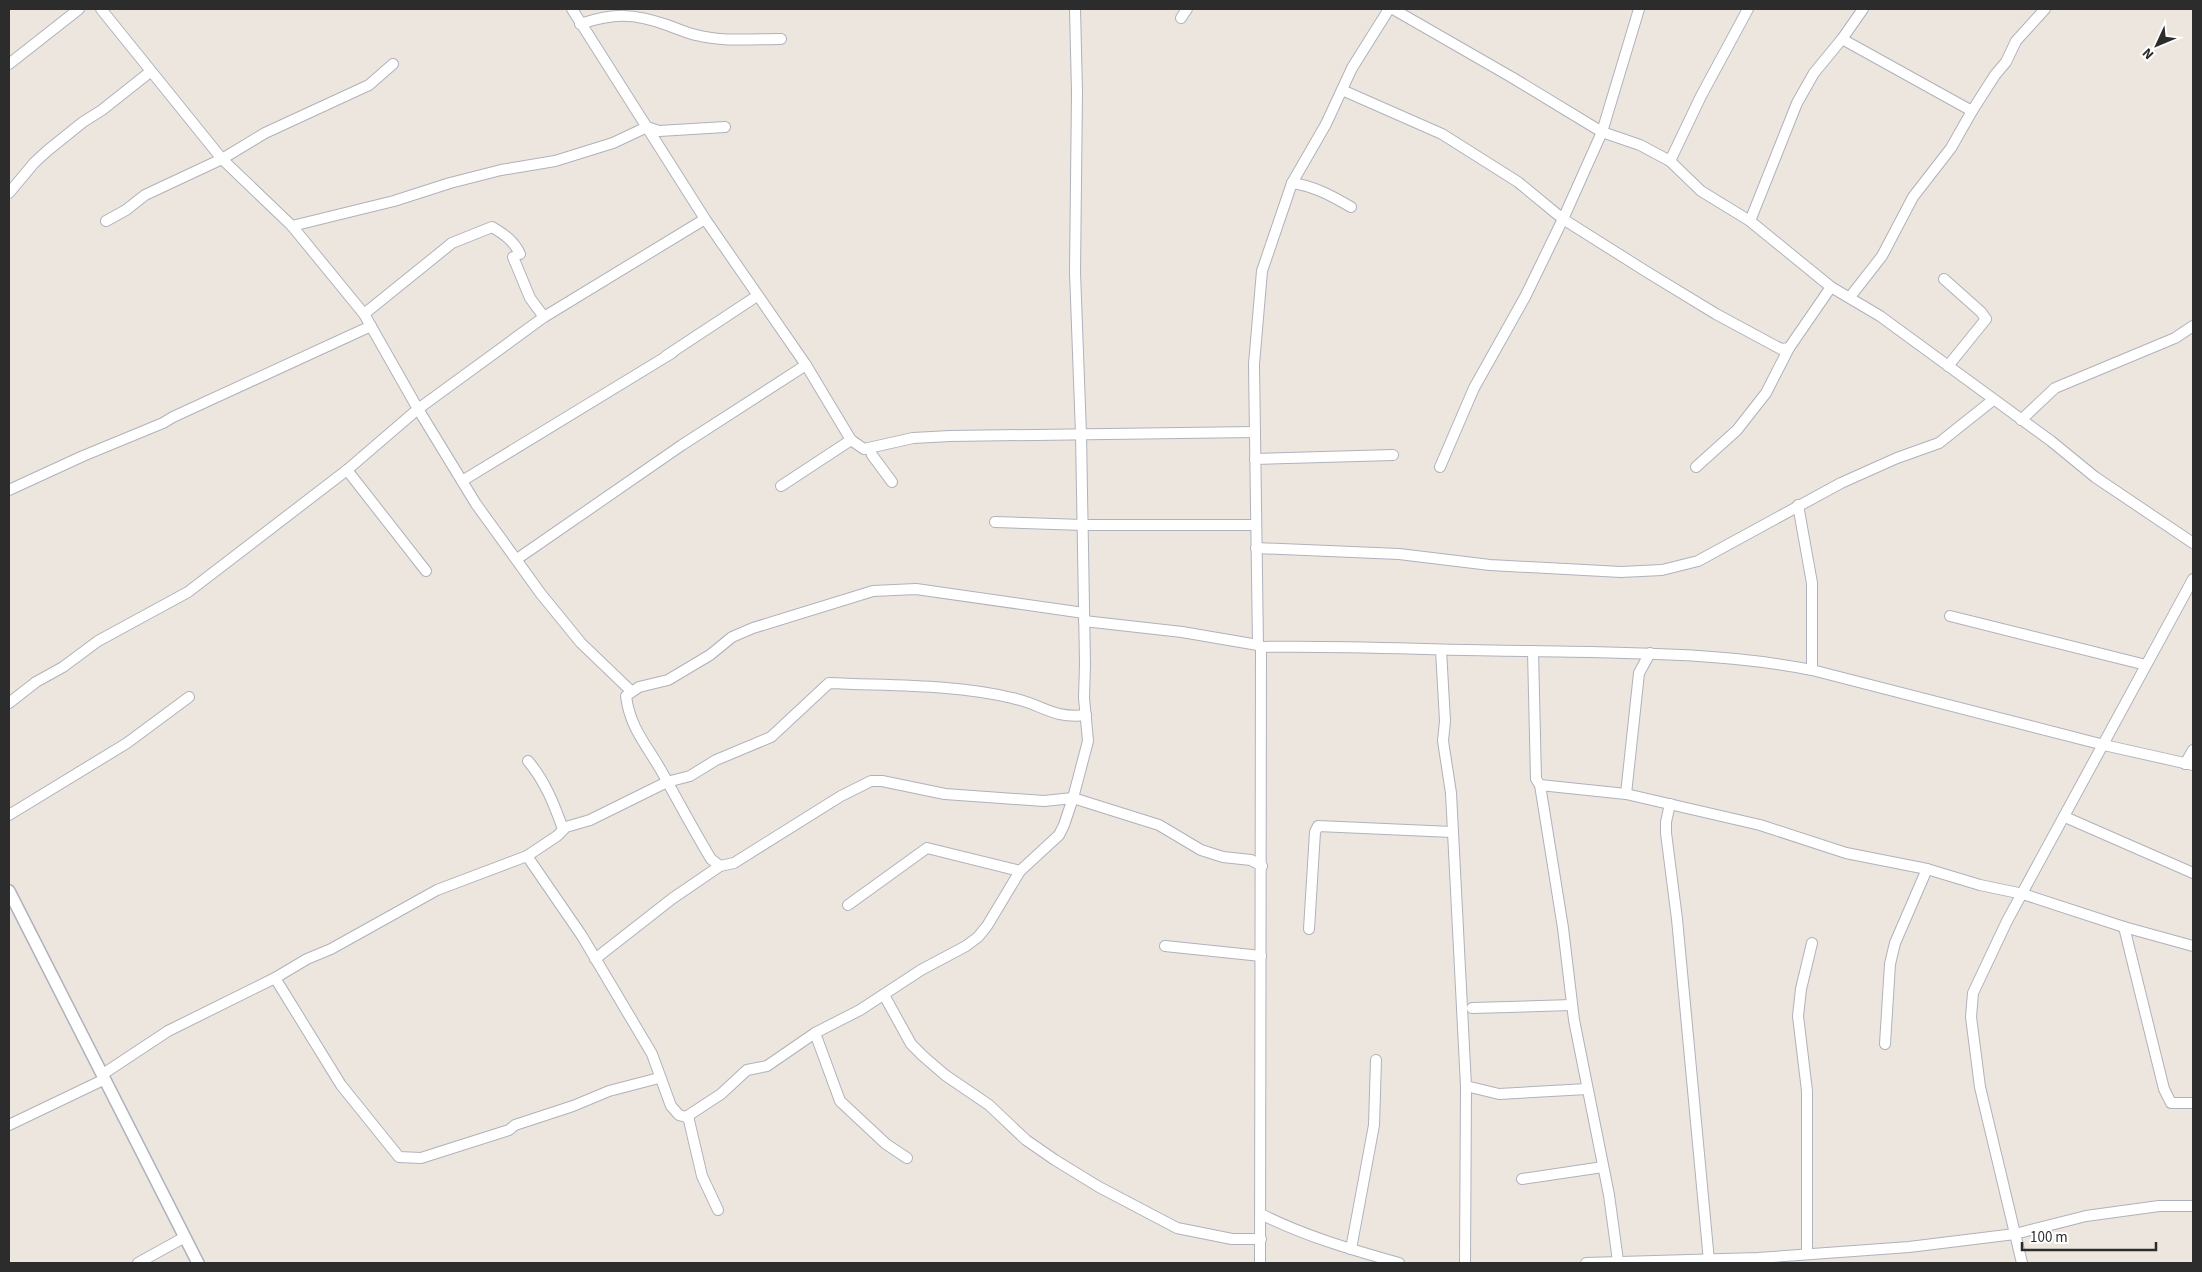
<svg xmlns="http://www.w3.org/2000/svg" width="2202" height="1272" viewBox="0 0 2202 1272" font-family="'Source Sans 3',sans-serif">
<rect width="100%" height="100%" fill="#ede6df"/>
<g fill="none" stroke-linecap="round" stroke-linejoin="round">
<defs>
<g id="minor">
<path d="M101,9L222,159L292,226L364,314L418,409L544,317L705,219"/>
<path d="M572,9L705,219L806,365L851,440L864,449L913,438L950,436L1255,432"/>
<path d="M1389,9L1352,68L1326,124L1292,183L1262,271L1254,364L1258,645L1261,647C1352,645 1442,651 1533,651L1536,779L1540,785L1626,794L1760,825L1846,853L1927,869L1980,885L2023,894L2124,927L2193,946"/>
<path d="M1393,9L1513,78L1602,132L1640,145L1670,161L1701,191L1750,221L1831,287L1880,316L2051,441L2095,477L2193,543"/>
<path d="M1181,18L1187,9"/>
<path d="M580,24C614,13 633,13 667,25C676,28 686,33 696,35C723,42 753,39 781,39"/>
<path d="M1842,39L1972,111"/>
<path d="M9,64L79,9"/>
<path d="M1342,90L1442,134L1518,182L1563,219L1647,272L1716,314L1781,349L1789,348L1831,287"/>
<path d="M1670,161L1701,96L1748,9"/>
<path d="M1292,183C1314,186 1332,196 1351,207"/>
<path d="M9,193L34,163L47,151L83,122L102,110L150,72"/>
<path d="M106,221L126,210L145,195L222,159L265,133L369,85L393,64"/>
<path d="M1750,221L1797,103L1814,73L1842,39L1863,9"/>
<path d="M292,226L394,201L450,183L501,170L555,161L613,143L647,127L659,131L725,127"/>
<path d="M513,257L530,298L544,317"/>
<path d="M1944,279L1981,312L1986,319L1948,366"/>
<path d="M1850,297L1882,256L1913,197L1951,148L1972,111L1995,75L2006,62L2016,41L2045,9"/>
<path d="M364,314L452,243L492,227C504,234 514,241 520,254"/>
<path d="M666,356L757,296"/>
<path d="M2021,420L2055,388L2175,338L2193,326"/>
<path d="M870,449L872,455L892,482"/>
<path d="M1255,459L1393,455"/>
<path d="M1440,467L1474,388L1525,297L1563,219L1602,132L1639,9"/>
<path d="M1696,467L1737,430L1766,393L1789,348"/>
<path d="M347,470L426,571"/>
<path d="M462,481L672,353"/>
<path d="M781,486L851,440"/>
<path d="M9,490L83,456L163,423L173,417L371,326"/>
<path d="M1798,505L1812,583V670"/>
<path d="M995,522L1083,525H1256"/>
<path d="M1256,548L1399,554L1490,565L1621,572L1662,570L1698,561L1841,483L1897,458L1939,443L1993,400"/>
<path d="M517,559L682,445L806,365"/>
<path d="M1084,613L916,589L873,591L753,628L732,637L710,655L668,680L639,687L626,696C630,728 646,744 662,772C678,801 694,831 711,859L720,866L734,863L841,796L871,781H882L945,794L1044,801L1073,798L1159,825L1201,850L1223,857L1251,860L1262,866"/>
<path d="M1950,616L2146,665"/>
<path d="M1084,621L1182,632L1258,645"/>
<path d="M1441,650L1445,721L1443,741L1451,793L1466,1086L1465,1263"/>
<path d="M1533,651C1625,653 1720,652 1812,670L2104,745L2193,765"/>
<path d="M9,703L36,682L63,667L98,641L188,592L347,470L418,409L476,504L541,594L581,643L631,691"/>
<path d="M528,761C545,781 554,804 563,829"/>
<path d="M2185,764L2193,750"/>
<path d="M1540,785L1563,928L1574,1020L1609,1195L1618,1261"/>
<path d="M1626,794L1639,673L1650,653"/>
<path d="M1670,804L1666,822V833L1677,919L1709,1261"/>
<path d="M9,815L127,743L189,697"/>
<path d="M2065,817L2193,873"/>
<path d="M527,856L582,936L639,1032L652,1054L671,1106L679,1115L686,1117L721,1094L747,1070L767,1066L815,1033L860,1010L921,970L966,946L978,937L987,926L1020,871L1059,835L1064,825L1073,798L1088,741L1084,698L1085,664L1081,434L1075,272L1077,92L1075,9"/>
<path d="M848,905L927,848L1020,871"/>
<path d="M2124,927L2164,1089L2171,1103H2193"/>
<path d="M1309,929L1315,832L1318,826L1452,832"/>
<path d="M1165,946L1261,956"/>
<path d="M595,959L673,898L720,866"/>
<path d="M275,978L341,1085L399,1157L421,1158L509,1130L515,1125L573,1106L609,1091L659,1078"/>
<path d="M884,995L911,1044L923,1056L945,1075L989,1105L1026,1140L1055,1160L1099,1187L1177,1228L1232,1239H1261"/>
<path d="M1472,1008L1572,1005"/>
<path d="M815,1033L840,1101L886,1144L907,1158"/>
<path d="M1885,1044L1890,964L1895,943L1927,869"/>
<path d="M1466,1086L1499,1094L1587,1089"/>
<path d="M686,1117L688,1116L702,1176L718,1210"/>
<path d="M9,1125L103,1080V1074L168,1031L275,978L307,959L331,949L437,890L527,856L557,836L566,827L590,820L667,782L690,776L716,760L771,737L829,683C890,686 953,684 1012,698C1042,704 1052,719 1086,715"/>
<path d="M1522,1179L1603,1167"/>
<path d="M1261,1214C1304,1236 1353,1250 1399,1263"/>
<path d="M1351,1249L1374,1125L1376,1060"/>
<path d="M1807,1254V1091L1798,1016L1801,989L1812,943"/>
<path d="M138,1263L185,1237"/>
<path d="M1260,1263L1261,647"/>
<path d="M1586,1263L1758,1258L1909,1247L2015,1234L2086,1216L2159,1206H2193"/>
<path d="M2022,1263L1980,1087L1971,1017L1973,993L2007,921L2193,579"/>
</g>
<path id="tertiary" d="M9,891L198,1263"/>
</defs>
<use href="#minor" stroke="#afb2bc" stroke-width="12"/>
<use href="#tertiary" stroke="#afb2bc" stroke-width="14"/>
<use href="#minor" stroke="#fff" stroke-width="10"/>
<use href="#tertiary" stroke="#fff" stroke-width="11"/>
</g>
<rect width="2202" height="1272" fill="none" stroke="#2c2c2c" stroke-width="20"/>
<g transform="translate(2157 45) rotate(226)" stroke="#ffffff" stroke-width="4" paint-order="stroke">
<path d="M0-4L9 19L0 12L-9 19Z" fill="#2c2c2c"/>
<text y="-8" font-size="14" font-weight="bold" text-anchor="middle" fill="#2c2c2c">N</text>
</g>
<path d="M2022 1242v8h134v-8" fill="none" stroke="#2c2c2c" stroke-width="2.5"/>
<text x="2030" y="1242" font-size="15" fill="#2c2c2c" stroke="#ffffff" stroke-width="4" paint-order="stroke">100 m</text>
</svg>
